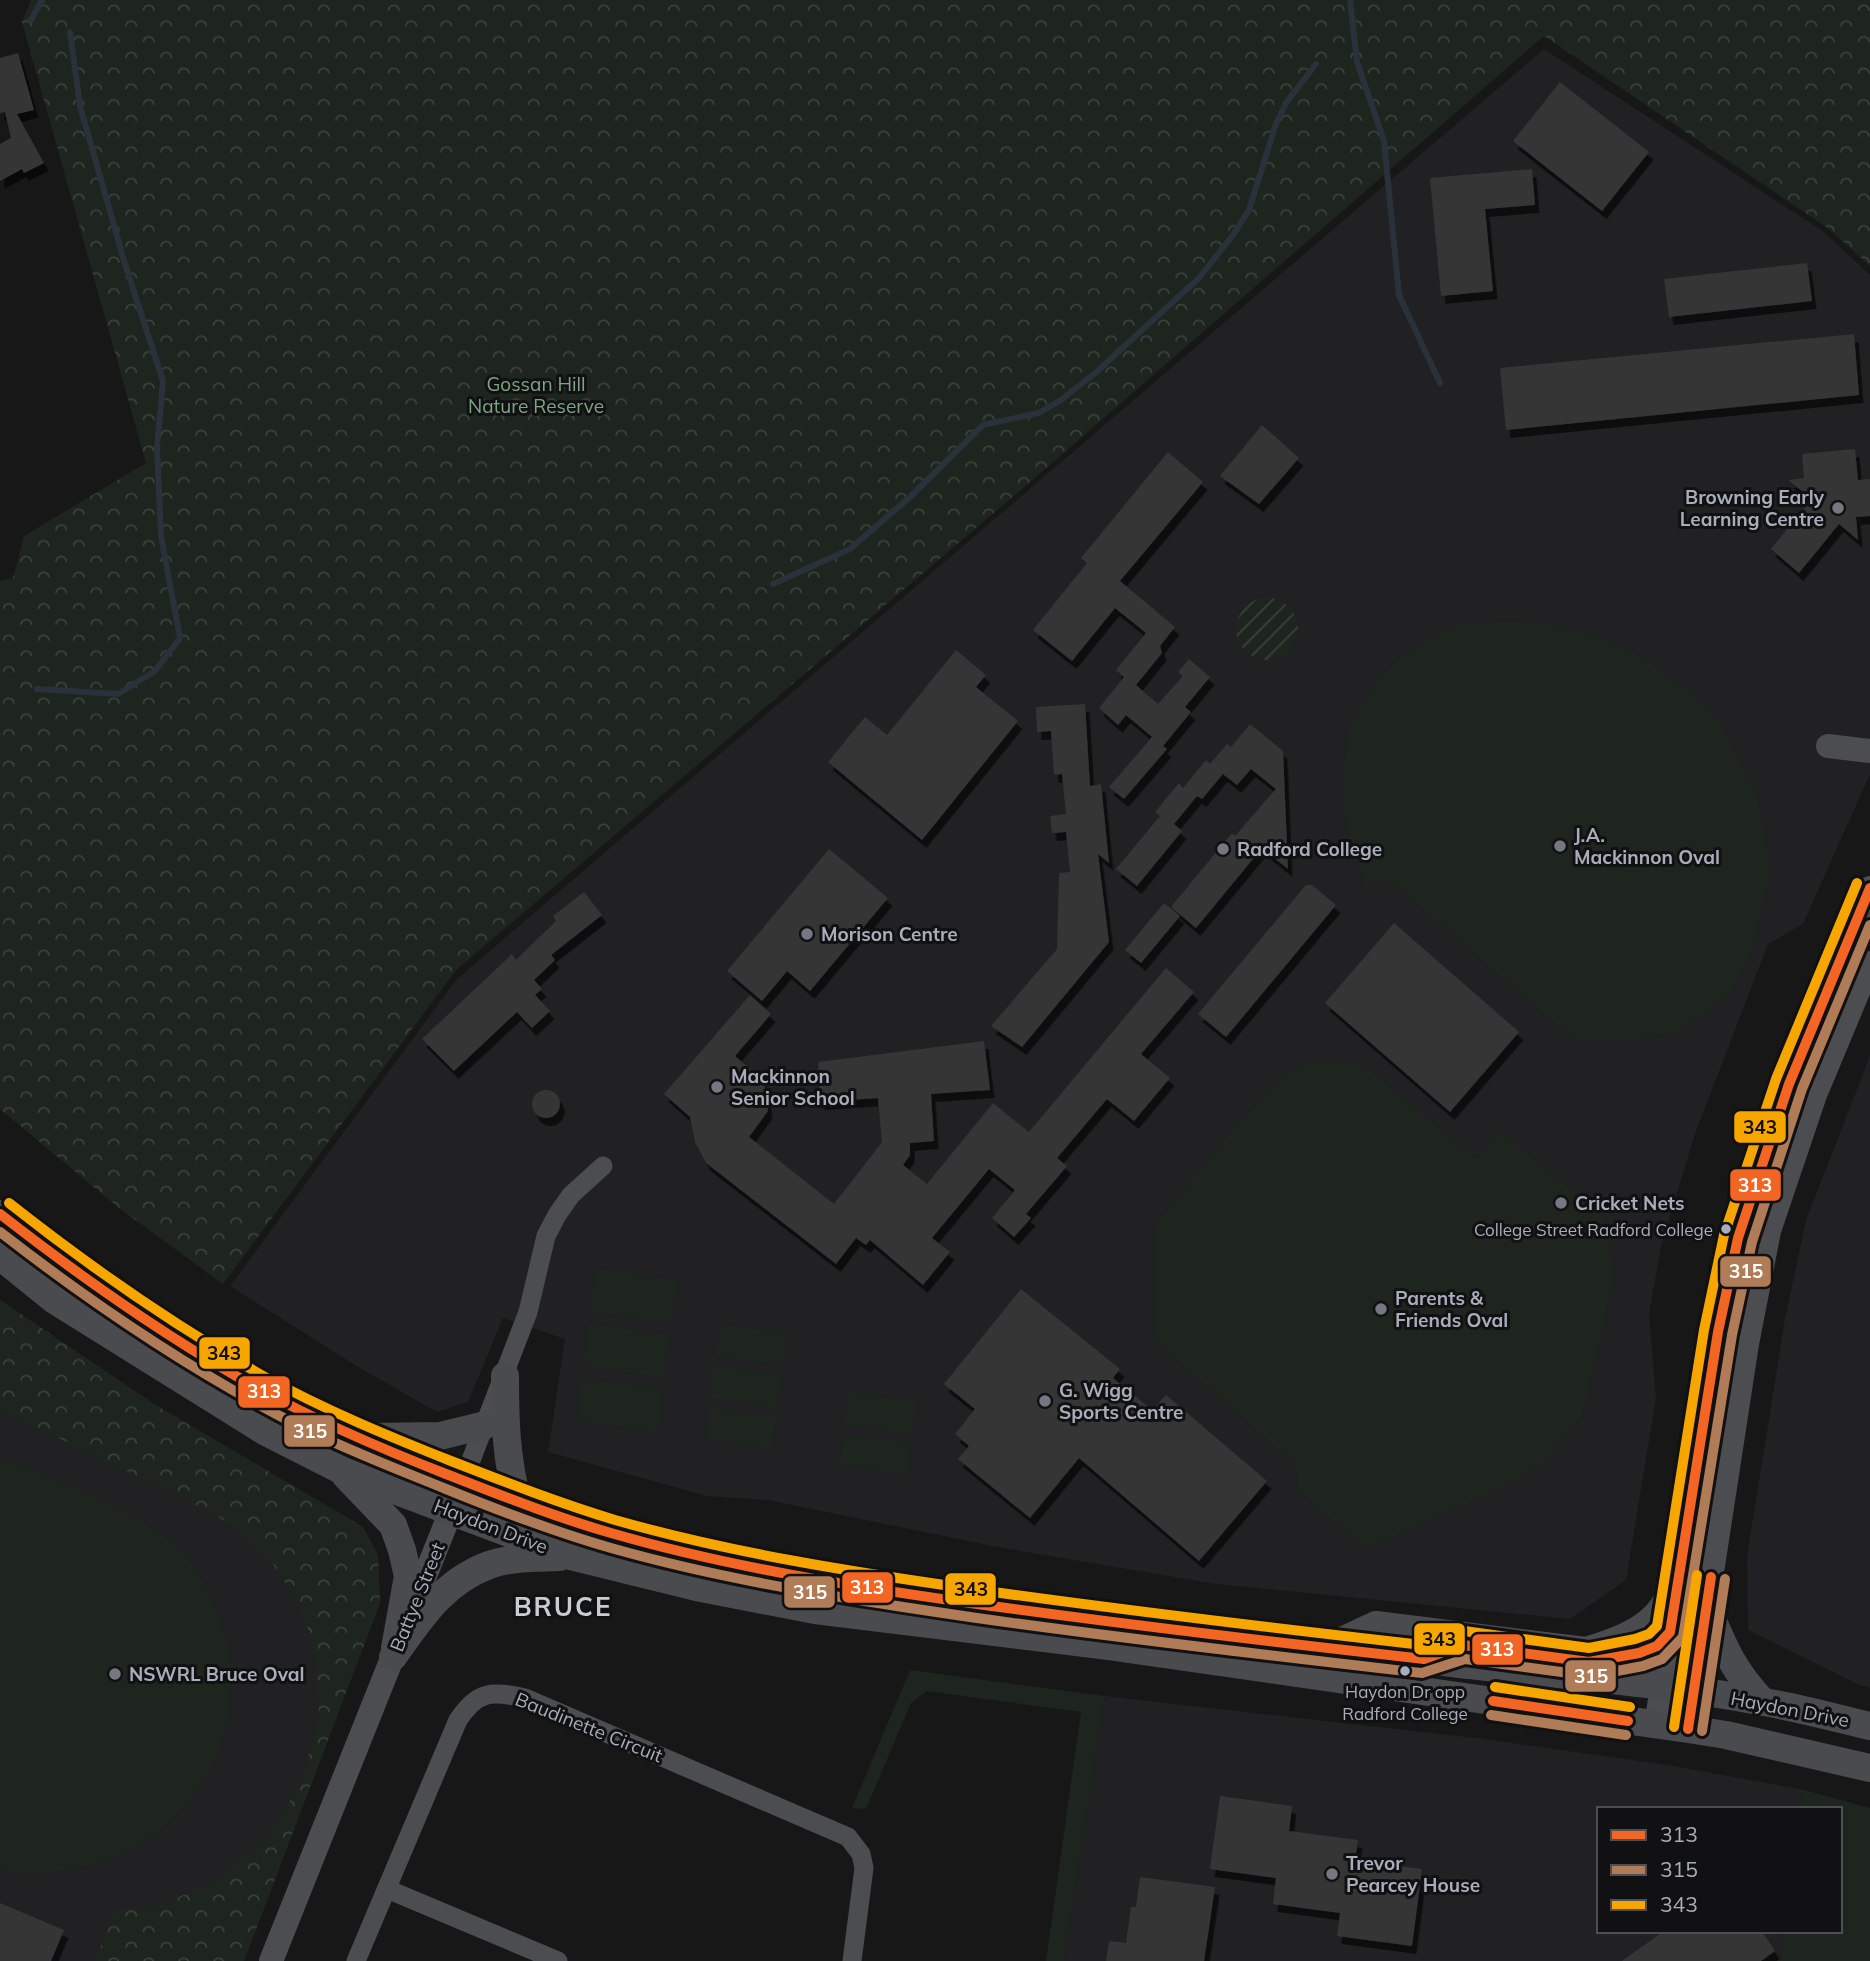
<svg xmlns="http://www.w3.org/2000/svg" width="1870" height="1961" viewBox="0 0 1870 1961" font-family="Mulish,sans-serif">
<defs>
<pattern id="forest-crowns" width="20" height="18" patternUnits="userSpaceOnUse" patternTransform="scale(1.75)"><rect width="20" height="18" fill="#1d251e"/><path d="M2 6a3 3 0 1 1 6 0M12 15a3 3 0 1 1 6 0" fill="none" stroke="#3b423d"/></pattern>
<pattern id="garden-furrows" width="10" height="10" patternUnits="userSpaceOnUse" patternTransform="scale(1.75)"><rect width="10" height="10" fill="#1d251e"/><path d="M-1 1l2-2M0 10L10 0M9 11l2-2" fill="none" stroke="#3b423d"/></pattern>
<filter id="shadow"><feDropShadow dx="4.5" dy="8" stdDeviation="0" flood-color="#0009"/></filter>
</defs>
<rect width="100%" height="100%" fill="#171717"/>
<g fill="#212123">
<path d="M1544,49L1824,232L1870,275V774L1803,924L1768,944L1695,1134L1661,1246L1649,1314L1656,1399L1626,1580L1570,1619L1216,1584L997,1547L768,1500L707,1496L548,1452L565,1339L503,1318L468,1402L437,1412L355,1365L230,1286L457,979Z"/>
<path d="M1870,1056V1688L1857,1684L1748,1630L1747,1556L1785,1319L1806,1220Z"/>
<path d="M0,1300L154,1404L363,1527L378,1555L380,1603L244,1961H0Z"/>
<path d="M1105,1696L1484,1739L1668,1765L1804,1790L1801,1809H1599V1931H1784L1780,1961H1064Z"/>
</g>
<g fill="#1d251e">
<path d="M1534,621L1593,635L1636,653L1684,687L1718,721L1757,792L1771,870L1754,944L1733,992L1678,1032L1631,1040H1574L1396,886L1374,879L1366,890L1344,815L1343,766L1350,726L1372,688L1399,657L1460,623Z"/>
<path d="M1343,1060L1366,1067L1477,1159L1500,1130L1605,1218L1614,1278L1583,1415L1541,1466L1486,1495L1366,1549L1297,1490L1296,1465L1155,1341L1153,1227L1224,1140L1286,1072L1313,1061Z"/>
<path d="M595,1268L677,1280L671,1324L590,1311Z"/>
<path d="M588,1323L670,1335L663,1378L583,1366Z"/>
<path d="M720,1324L788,1333L783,1365L715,1356Z"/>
<path d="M713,1366L782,1376L777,1408L709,1398Z"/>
<path d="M582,1378L664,1389L657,1433L577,1420Z"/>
<path d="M848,1392L917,1402L912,1434L844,1425Z"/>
<path d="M709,1407L777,1417L772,1449L704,1439Z"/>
<path d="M843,1433L911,1443L907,1475L839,1465Z"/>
<path d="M0,1457C59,1482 132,1504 178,1548C197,1567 210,1591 219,1616C263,1732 184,1855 63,1871C41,1874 21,1875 0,1869Z"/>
<path d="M910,1670L1105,1696L1064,1961H1046L1081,1712L927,1691L911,1703L866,1809L852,1808Z"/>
<path d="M1804,1790L1870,1808V1961H1780L1784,1931H1840V1809H1801Z"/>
</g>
<g fill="url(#forest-crowns)">
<path d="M31,0H1870V266L1829,229L1544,36L1029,483L456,970L223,1284L119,1208L0,1109V581L13,578L24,536L146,463L22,22Z"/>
<path d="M0,1300L154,1404L363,1527L378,1555L380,1603L244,1961H95L115,1911L157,1906L208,1885L264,1842L303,1780L319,1715L315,1649L299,1604L273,1564L245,1535L213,1513L11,1415L0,1413Z"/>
</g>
<circle fill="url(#garden-furrows)" cx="1267" cy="629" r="31"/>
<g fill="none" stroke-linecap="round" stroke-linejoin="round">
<g stroke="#29323a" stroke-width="6">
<path d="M1350,0L1357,62L1384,141L1399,295L1440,383"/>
<path d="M31,20L42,0"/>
<path d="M773,584L850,549L910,497L983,425L1039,413L1061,400L1094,374L1199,278L1233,235L1249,210L1276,124L1286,103L1316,64"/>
<path d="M37,689L118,694L155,671L180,638L161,536L157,447L163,381L125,264L80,106L70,32"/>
</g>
</g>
<g fill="#353536" filter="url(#shadow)">
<path d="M18,53L34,110L17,114L44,163L24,173L22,169L0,181V144L11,138L5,112L0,113V58Z"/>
<path d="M1560,82L1649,152L1602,211L1513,141Z"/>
<path d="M1532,169L1535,205L1485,209L1493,291L1441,296L1430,178Z"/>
<path d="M1807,263L1812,301L1669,317L1664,279Z"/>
<path d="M1854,334L1859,395L1506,430L1500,368Z"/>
<path d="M1262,425L1299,458L1259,504L1220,476Z"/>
<path d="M1855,449L1858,480L1870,479V516L1856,517L1858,540L1839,524L1799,573L1771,549L1812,499L1788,480L1804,478L1802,454Z"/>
<path d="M1168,452L1203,482L1120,581L1175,627L1160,646L1162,653L1136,685L1158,704L1183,676L1178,672L1189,659L1210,677L1185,707L1191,712L1163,746L1167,749L1124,799L1109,787L1152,737L1126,715L1118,725L1099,708L1124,677L1116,670L1146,633L1115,608L1072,661L1033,630L1087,563L1081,558Z"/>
<path d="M956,650L986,675L976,687L1018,721L922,840L828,762L865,717L887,735Z"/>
<path d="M1085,704L1090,786L1101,784L1109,863L1098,854L1109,942L1022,1047L991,1026L1057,949L1059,873L1070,872L1066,832L1052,833L1050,816L1066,814L1062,774L1054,775L1051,731L1037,732L1036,707Z"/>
<path d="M1250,724L1283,751L1288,869L1262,848L1196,928L1171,907L1232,833L1235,836L1276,789L1251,769L1237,785L1223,774L1202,799L1197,796L1174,824L1182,831L1137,886L1116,869L1160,816L1155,812L1179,783L1183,788L1206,760L1210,764L1227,744L1231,747Z"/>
<path d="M829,849L888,898L810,991L787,971L762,1001L727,971Z"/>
<path d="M1306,885H1312L1336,905L1226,1037L1198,1014Z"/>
<path d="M584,892L602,915L551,955L555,960L534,980L542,989L535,995L550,1011L532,1028L517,1012L454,1071L422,1039L512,954L516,960L556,921L553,916Z"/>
<path d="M1164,903L1180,916L1141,963L1125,950Z"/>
<path d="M1394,923L1519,1032L1450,1112L1325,1003Z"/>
<path d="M1166,968L1194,992L1141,1054L1170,1078L1134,1121L1107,1099L1057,1158L1067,1166L1026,1214L1031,1218L1014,1237L992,1218L1015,1190L989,1169L932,1238L950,1252L923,1285L870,1240L866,1245L856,1238L836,1264L706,1163L695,1142L690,1117L664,1094L750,995L771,1014L735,1056L764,1081L768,1111L749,1137L834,1204L882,1142L878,1098L820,1102L818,1062L984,1041L990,1090L931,1094L934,1141L910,1143V1155L903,1165L927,1184L993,1103L1029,1132Z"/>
<circle cx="546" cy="1104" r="14"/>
<path d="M1021,1289L1120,1369L1113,1378L1152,1410L1166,1395L1267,1481L1199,1561L1079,1458L1030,1518L958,1459L969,1446L955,1434L975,1409L944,1384Z"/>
<path d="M1220,1796L1292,1806L1289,1831L1358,1840L1355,1860L1422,1869L1412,1946L1337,1936L1340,1913L1273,1904L1276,1878L1210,1869Z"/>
<path d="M1140,1877L1215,1887L1204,1961H1106L1109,1941L1126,1943L1131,1907H1136Z"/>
<path d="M0,1903L64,1930L51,1961H0Z"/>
<path d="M1664,1931H1762L1775,1951L1761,1961H1622Z"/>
</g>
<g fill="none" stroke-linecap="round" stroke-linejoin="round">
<g stroke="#4b4d50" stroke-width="19">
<path d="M463,1481L528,1312L546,1236L557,1215L571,1195L603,1166"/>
<path d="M387,1889L558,1961"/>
<path d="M356,1961L458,1720C478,1690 492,1691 525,1698L848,1837L861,1854L864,1868L852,1961"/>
</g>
<g stroke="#4b4d50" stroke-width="24">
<path d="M1828,746L1870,751"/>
<path d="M1656,1725L1718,1332L1738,1238L1789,1084L1870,888"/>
<path d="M1688,1729L1747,1344L1769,1231L1815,1095L1870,963"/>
<path d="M271,1961L463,1481"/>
</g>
<g stroke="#4a4b4f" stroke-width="28">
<path d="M0,1214C41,1247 82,1281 126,1310C283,1411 457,1492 638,1541C750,1571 864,1588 978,1604C1139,1626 1299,1645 1460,1664C1561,1675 1664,1683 1764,1702C1799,1708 1835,1718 1870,1726"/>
<path d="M0,1256L53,1299L266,1432L341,1470L570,1556L696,1587L815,1610L1109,1646L1688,1729L1726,1735L1870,1768"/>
<path d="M505,1376C505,1421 506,1459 518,1503"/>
<path d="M370,1437L440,1436L485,1425"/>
<path d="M346,1476L393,1525L402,1550L408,1576L395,1648"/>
<path d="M1707,1607C1724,1647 1732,1669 1762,1701"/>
<path d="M1327,1648L1376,1625L1586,1651C1613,1643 1646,1632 1663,1607C1669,1598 1674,1587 1679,1578"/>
<path d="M393,1657C420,1619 443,1582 489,1565C511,1557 536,1558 559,1557"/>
<path d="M1598,1660C1628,1655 1648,1655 1670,1632"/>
</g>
<defs>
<g id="bus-1">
<path d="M0,1214C82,1278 167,1338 259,1389C319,1422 382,1449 446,1474C500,1495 555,1517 611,1533C728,1567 850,1586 970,1603C1121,1624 1272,1642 1424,1659L1463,1645L1589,1662L1639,1653L1657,1646L1670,1632L1718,1332L1738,1238L1789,1084L1870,888"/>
<path d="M1493,1701L1628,1721"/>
<path d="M1688,1729L1711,1577"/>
</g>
<g id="bus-2">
<path d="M0,1232C94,1305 193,1372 299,1426C347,1450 397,1469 446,1489C500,1511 555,1532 611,1548C731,1582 854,1600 977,1618C1125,1639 1274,1656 1422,1673L1465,1659L1591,1676L1643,1666L1662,1659L1683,1637L1732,1335L1752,1242L1802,1089L1870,925"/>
<path d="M1491,1715L1626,1735"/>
<path d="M1702,1731L1725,1579"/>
</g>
<g id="bus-3">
<path d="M9,1203C90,1267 175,1326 265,1377C325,1410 388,1436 451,1461C505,1482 559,1503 615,1520C731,1553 852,1572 972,1589C1122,1610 1272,1628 1422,1645L1464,1631L1589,1648L1635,1639L1649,1634L1657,1626L1704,1330L1724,1235L1776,1079L1857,883"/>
<path d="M1495,1687L1630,1707"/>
<path d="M1674,1727L1697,1575"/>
</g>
</defs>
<use href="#bus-1" stroke="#111113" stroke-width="16"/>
<use href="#bus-2" stroke="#111113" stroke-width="16"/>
<use href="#bus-3" stroke="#111113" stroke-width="16"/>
<use href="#bus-1" stroke="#f26522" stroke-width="10"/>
<use href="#bus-2" stroke="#b07c57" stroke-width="10"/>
<use href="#bus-3" stroke="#f7a600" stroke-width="10"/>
</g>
<g fill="#757880" stroke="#111113" stroke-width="2.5">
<circle cx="1838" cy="508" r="7"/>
<circle cx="1560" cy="846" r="7"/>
<circle cx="1223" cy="849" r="7"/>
<circle cx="807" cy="934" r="7"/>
<circle cx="717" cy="1087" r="7"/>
<circle cx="1561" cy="1203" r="7"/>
<circle cx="1381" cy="1309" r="7"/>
<circle cx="1045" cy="1401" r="7"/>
<circle cx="115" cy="1674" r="7"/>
<circle cx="1332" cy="1874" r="7"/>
</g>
<g fill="#a7adb9" stroke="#111113" stroke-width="2.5">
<circle cx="1726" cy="1229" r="6"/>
<circle cx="1405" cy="1671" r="6"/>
</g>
<g text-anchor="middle" stroke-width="6" stroke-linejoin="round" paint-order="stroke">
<g font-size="17" fill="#a7adb9" stroke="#111113" text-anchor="end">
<text x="1713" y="1236">College Street Radford College</text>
<text x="1405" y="1698" text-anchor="middle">Haydon Dr opp<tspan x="1405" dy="22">Radford College</tspan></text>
</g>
<g font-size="19" fill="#7da680" stroke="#111113">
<text x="536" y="391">Gossan Hill<tspan x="536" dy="22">Nature Reserve</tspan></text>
</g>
<g font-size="19" font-weight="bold" fill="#a7adb9" stroke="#111113" text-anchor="start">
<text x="1824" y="504" text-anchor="end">Browning Early<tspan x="1824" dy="22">Learning Centre</tspan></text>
<text x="1574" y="842">J.A.<tspan x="1574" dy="22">Mackinnon Oval</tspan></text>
<text x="1237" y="856">Radford College</text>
<text x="821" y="941">Morison Centre</text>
<text x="731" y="1083">Mackinnon<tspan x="731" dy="22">Senior School</tspan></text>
<text x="1575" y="1210">Cricket Nets</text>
<text x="1395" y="1305">Parents &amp;<tspan x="1395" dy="22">Friends Oval</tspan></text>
<text x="1059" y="1397">G. Wigg<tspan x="1059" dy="22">Sports Centre</tspan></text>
<text x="129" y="1681">NSWRL Bruce Oval</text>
<text x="1346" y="1870">Trevor<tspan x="1346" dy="22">Pearcey House</tspan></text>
</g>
<g font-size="19" fill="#a7adb9" stroke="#111113">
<text transform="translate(491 1526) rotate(21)" y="7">Haydon Drive</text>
<text transform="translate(417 1597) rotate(-68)" y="7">Battye Street</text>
<text transform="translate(1790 1709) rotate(11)" y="7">Haydon Drive</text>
<text transform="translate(589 1727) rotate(22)" y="7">Baudinette Circuit</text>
</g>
<g font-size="26" font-weight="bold" letter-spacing="2" fill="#c9ccd5" stroke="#111113">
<text x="563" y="1616">BRUCE</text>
</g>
</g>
<g stroke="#111113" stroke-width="2.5">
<rect x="1733" y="1110" width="54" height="34" rx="7" fill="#f7a600"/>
<rect x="1729" y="1168" width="53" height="34" rx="7" fill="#f26522"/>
<rect x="1719" y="1255" width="53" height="33" rx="7" fill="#b07c57"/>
<rect x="198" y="1336" width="53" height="34" rx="7" fill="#f7a600"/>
<rect x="237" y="1375" width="54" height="34" rx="7" fill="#f26522"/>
<rect x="283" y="1414" width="53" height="34" rx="7" fill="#b07c57"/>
<rect x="841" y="1571" width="53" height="33" rx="7" fill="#f26522"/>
<rect x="944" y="1572" width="53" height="34" rx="7" fill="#f7a600"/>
<rect x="783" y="1575" width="53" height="34" rx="7" fill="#b07c57"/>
<rect x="1413" y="1622" width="53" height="34" rx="7" fill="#f7a600"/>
<rect x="1471" y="1633" width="53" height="33" rx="7" fill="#f26522"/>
<rect x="1564" y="1659" width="53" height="34" rx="7" fill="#b07c57"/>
</g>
<g font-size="19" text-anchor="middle" font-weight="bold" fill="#fff">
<text x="1755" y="1192">313</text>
<text x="1746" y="1278">315</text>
<text x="264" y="1398">313</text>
<text x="310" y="1438">315</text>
<text x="867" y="1594">313</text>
<text x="810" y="1599">315</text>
<text x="1497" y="1656">313</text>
<text x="1591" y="1683">315</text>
</g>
<g font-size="19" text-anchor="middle" font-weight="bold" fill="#111">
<text x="1760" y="1134">343</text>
<text x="224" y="1360">343</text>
<text x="971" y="1596">343</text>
<text x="1439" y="1646">343</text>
</g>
<rect x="1597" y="1807" width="245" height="126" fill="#111113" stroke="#4d4f55" stroke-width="2"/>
<rect x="1611" y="1830" width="35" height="10" fill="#f26522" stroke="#4d4f55" stroke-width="2"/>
<text x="1660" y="1842" font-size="21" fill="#a7adb9">313</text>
<rect x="1611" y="1865" width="35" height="10" fill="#b07c57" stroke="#4d4f55" stroke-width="2"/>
<text x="1660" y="1877" font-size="21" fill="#a7adb9">315</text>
<rect x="1611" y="1900" width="35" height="10" fill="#f7a600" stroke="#4d4f55" stroke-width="2"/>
<text x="1660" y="1912" font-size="21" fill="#a7adb9">343</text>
</svg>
